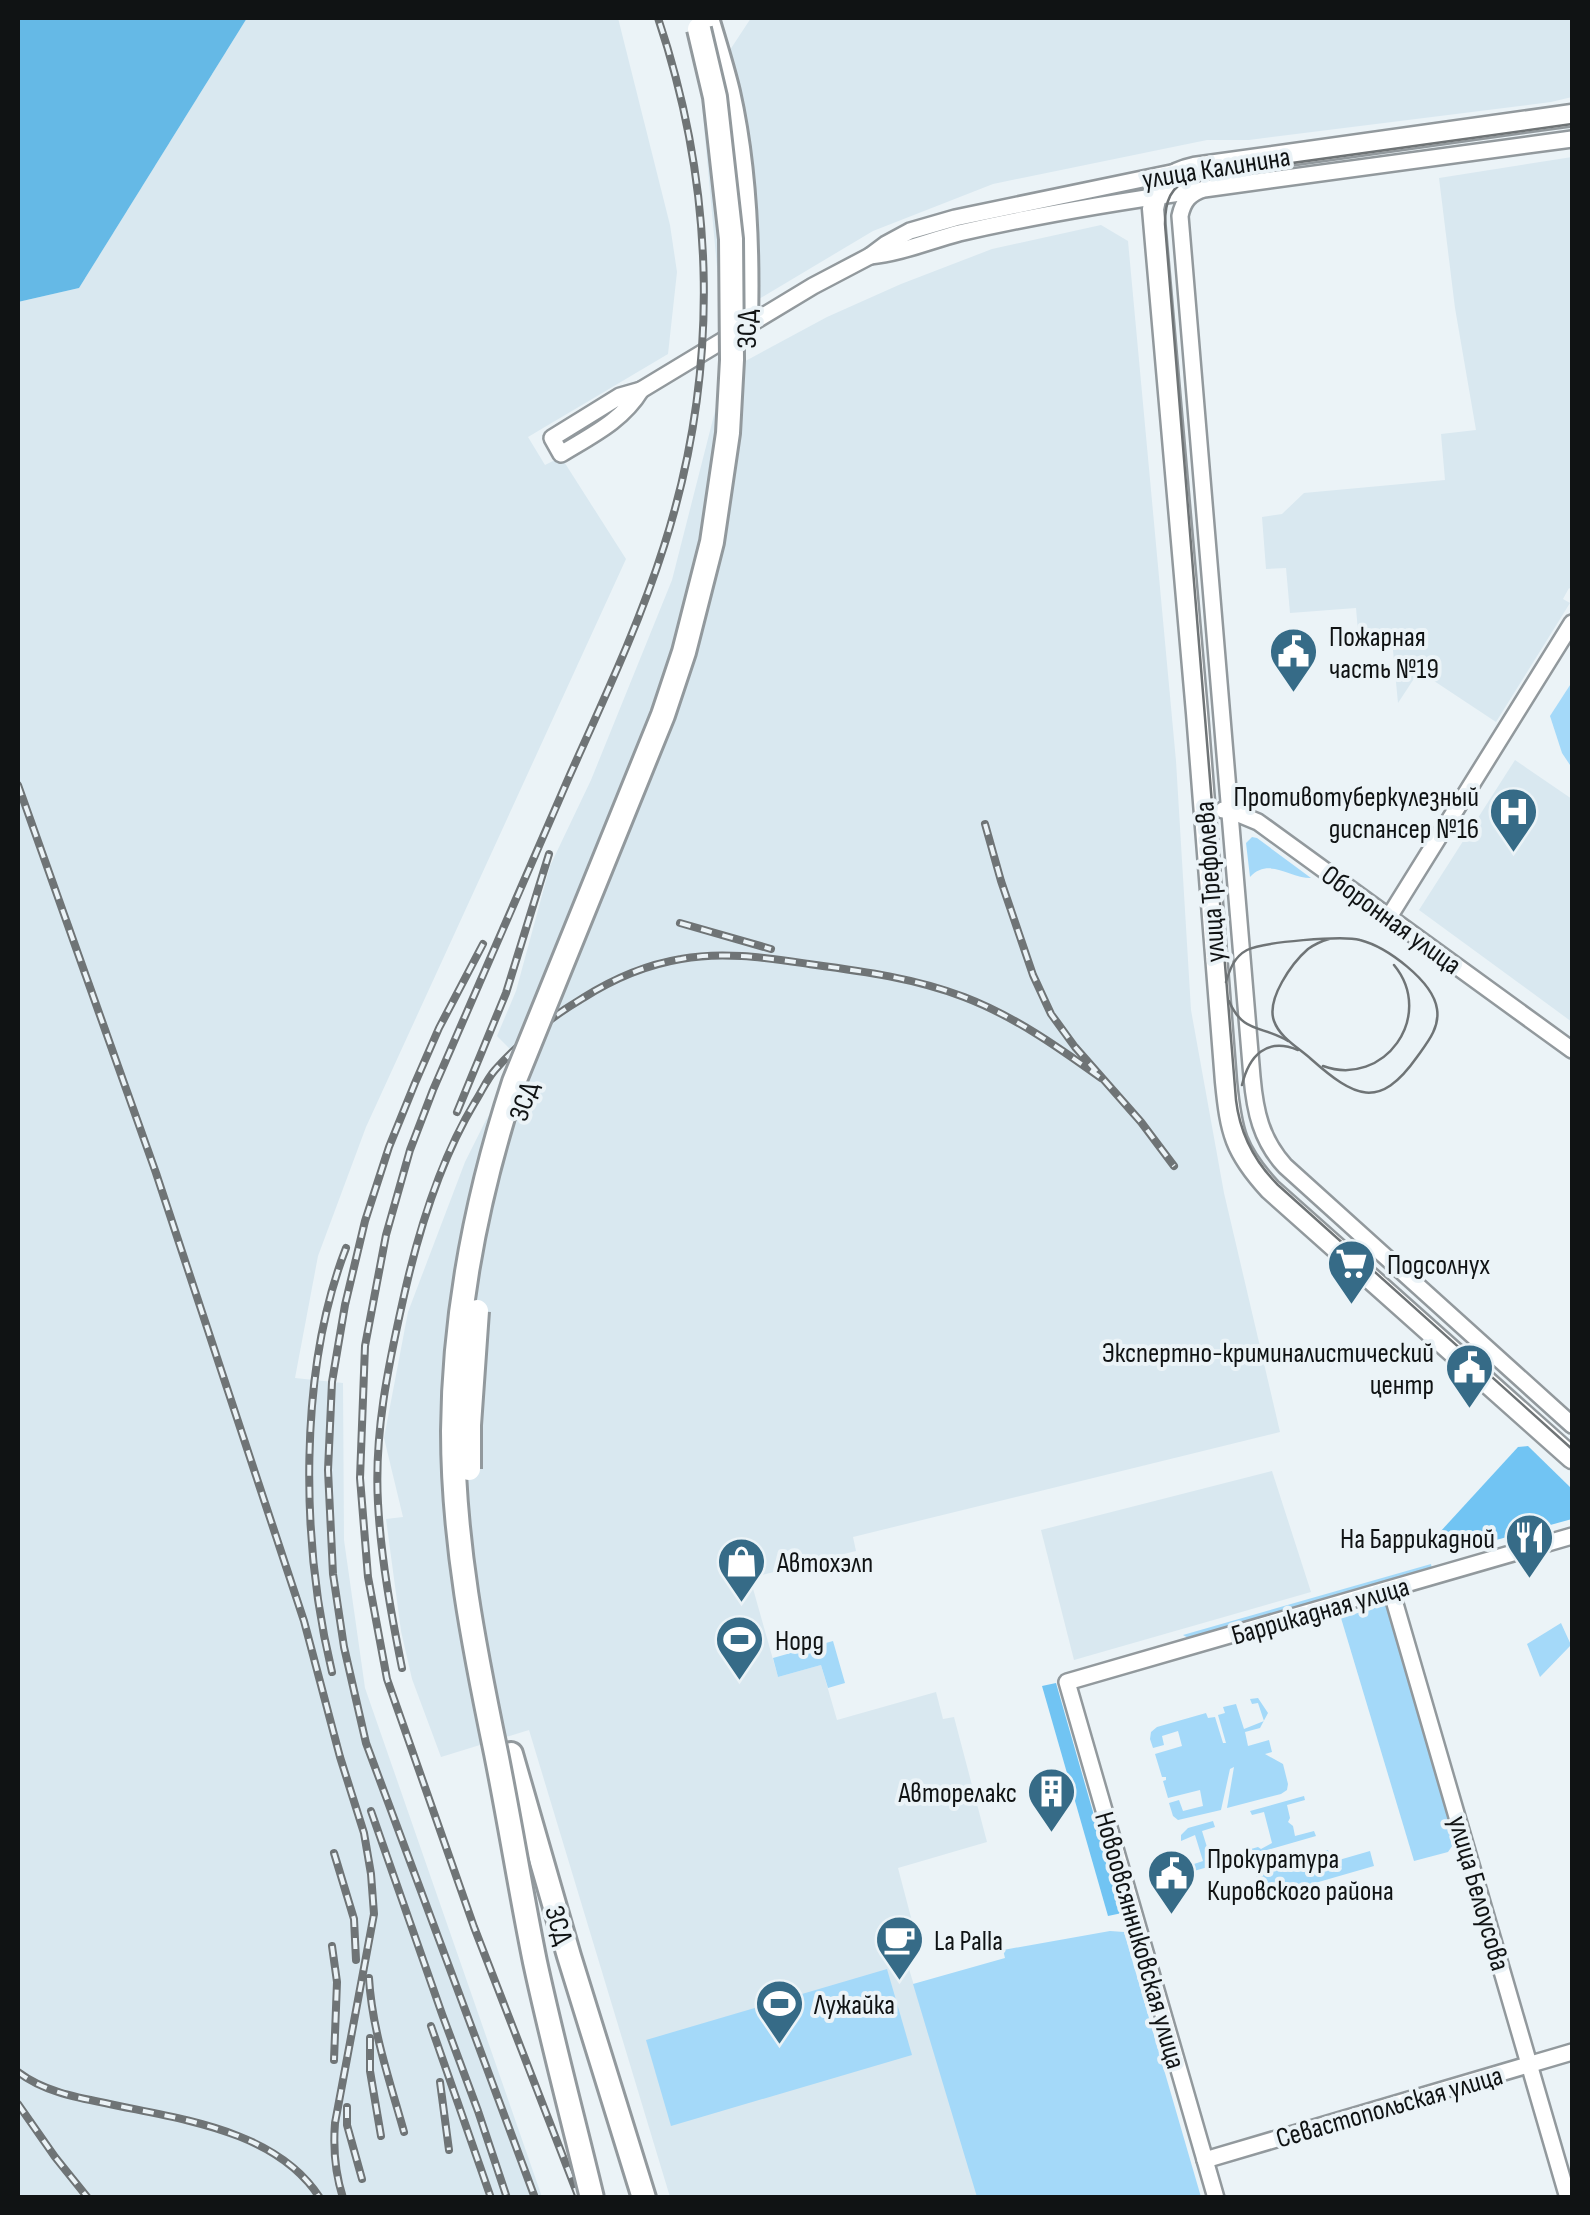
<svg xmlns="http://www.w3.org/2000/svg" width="1590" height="2215" viewBox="0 0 1590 2215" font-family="'Sofia Sans Condensed',sans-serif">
<rect width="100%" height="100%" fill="#ebf3f7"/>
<g fill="#d9e8f0">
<path d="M247,18H618L670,225L677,272L668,354L528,437L545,465L561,457L626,559L366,1127L318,1256L295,1378L343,1383L344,1540L365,1688L542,2197H18V302L79,288Z"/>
<path d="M751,18H1572V97L1551,102L1249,140H1207L993,184L873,231L722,321L701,94Z"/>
<path d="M1572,157V590L1569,588L1563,599L1570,603L1496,722L1419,671L1398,703L1392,640L1359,643L1356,608L1290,613L1286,568L1266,569L1262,517L1282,514L1304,493L1445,480L1441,434L1476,430L1455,308L1439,178Z"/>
<path d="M1101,225L1128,241L1176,761L1191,1010L1224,1193L1280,1432L853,1537L856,1551L750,1578L778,1677L821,1665L837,1720L936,1692L943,1719L954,1717L987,1842L898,1868L918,1944L903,1949L978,2197H670L529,1730L441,1757L412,1679L401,1631L386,1519L403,1517L384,1438L408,1312L465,1162L486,1120L524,1063L497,1036L516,991L550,866L591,780L672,580L725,372L827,317L901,284L992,249Z"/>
<path d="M1515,760L1572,799V1022L1419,910Z"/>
<path d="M1272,1471L1311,1592L1074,1660L1041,1530Z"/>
</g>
<g fill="#a4d9f9">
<path d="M1572,682V768L1562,753L1550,716Z"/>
<path d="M1252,837L1257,838L1311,878C1289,878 1269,857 1250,877L1246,843Z"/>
<path d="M1431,1564L1432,1569L1190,1639L1183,1635Z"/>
<path d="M1388,1604L1457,1839L1448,1852L1414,1861L1341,1618Z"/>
<path d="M1561,1623L1571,1645L1540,1677L1527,1644Z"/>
<path d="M833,1641L845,1683L828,1688L821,1665L778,1677L773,1658Z"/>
<path d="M1258,1698L1268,1713L1260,1728L1245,1732L1248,1746L1269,1740L1272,1752L1265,1754L1283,1764L1288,1784L1287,1790L1281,1794L1227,1808L1234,1767L1230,1769L1221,1810L1178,1820L1173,1816L1169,1803L1179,1800L1183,1811L1203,1806L1200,1790L1168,1798L1163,1781L1166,1780V1777H1162L1155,1754L1182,1746L1178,1731L1162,1736L1164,1745L1153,1748L1150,1739L1151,1732L1157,1727L1206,1713L1208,1718L1215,1717L1223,1743H1226L1218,1715L1225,1713L1223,1707L1236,1704L1244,1729L1264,1721L1258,1703L1252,1704L1250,1699Z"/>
<path d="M1304,1796L1305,1800L1287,1805L1290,1818L1288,1822L1293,1826L1295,1836L1314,1831L1316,1836L1194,1871L1189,1868L1188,1866L1203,1861L1195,1835L1181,1841V1835L1188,1828L1213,1821L1215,1827L1202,1831L1211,1860L1225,1859L1226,1856L1258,1847L1261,1849L1272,1843L1264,1812L1252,1815L1250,1811Z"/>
<path d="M1328,1850L1332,1862L1370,1851L1374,1866L1263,1898L1255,1872Z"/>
<path d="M1110,1931L1124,1932L1201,2197H977L913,1984L1005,1958L1003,1950Z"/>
<path d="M887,1969L912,2055L671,2126L646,2040Z"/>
</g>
<g fill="#71c4f3">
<path d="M1528,1446L1572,1489V1519L1449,1553L1445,1550L1438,1536L1440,1532L1518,1447Z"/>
<path d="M1056,1683L1122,1913L1108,1916L1042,1686Z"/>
</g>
<path fill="#65b9e6" d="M18,18H247L79,288L18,302Z"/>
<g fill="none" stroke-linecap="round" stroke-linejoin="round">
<defs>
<g id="minor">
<path d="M1572,139L1204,189C1190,193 1183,201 1180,216L1252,1077C1255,1111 1261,1140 1285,1166L1572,1425"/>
<path d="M870,256C901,253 929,241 959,233C1037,215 1116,202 1194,191"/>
<path d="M641,390L813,286L870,256L886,244L910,231L955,218L1176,172"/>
<path d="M641,390C622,421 592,435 561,454L552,438L620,396Z"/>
<path d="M1223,810H1229L1258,822L1572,1050"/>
<path d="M1389,917L1572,623"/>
<path d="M1391,1590L1568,2198"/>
<path d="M1205,2160L1572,2052"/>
<path d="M1216,2198L1067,1682L1572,1536"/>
</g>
<path id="major" d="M1572,115L1194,168C1170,173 1157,184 1153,209L1197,713L1226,1082C1231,1132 1235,1151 1270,1189L1572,1458"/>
<g id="highway">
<path d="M707,18C714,42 722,67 728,92C745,167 748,245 746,322"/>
<path d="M511,1754L569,1956L644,2198"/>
</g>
</defs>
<use href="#minor" stroke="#92999d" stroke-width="20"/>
<use href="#major" stroke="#92999d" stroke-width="25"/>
<use href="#highway" stroke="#92999d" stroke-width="28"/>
<use href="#minor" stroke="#fff" stroke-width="15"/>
<use href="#major" stroke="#fff" stroke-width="20"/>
<use href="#highway" stroke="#fff" stroke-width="22"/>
<g stroke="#6f7476" stroke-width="2.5">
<path d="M1572,124L1192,177C1170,187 1165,201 1165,224L1236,1100C1240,1134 1254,1161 1278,1185L1572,1449"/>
<path d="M1226,982C1230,969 1234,957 1247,950C1263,942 1343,935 1360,940C1387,947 1433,981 1437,1009C1440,1028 1427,1043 1417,1057C1379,1111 1354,1097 1311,1059C1299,1048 1280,1038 1274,1021C1266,999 1292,963 1308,949C1315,944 1322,941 1329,939"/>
<path d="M1229,1001C1243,1034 1262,1025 1288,1041"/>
<path d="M1323,1066C1384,1088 1436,1016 1394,965"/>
<path d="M1242,1085C1249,1056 1266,1037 1298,1050"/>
</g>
<defs>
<g id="rail">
<path d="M18,785L156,1173L304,1621L340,1757L364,1833L371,1874L374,1914L335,2123C333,2149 335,2173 343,2198"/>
<path d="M985,824L1001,881L1033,975L1051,1014L1075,1047L1141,1122L1174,1166"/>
<path d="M680,923L771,949"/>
<path d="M483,944L439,1028L415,1083L389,1147L365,1221L345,1305L332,1382L328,1470L333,1574L344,1647L366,1743L535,2198"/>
<path d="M457,1112L506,993L549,854"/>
<path d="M402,1668C391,1613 381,1559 378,1503C374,1434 388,1367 403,1300C418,1232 439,1162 475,1102C482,1091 487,1079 495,1070C520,1042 551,1017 583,998C613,979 645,965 681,959C723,951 767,958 809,964C861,971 915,978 964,997C1014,1016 1058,1047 1101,1078"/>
<path d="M332,1672C301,1544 298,1372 346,1248"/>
<path d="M371,1811L442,2014L478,2111L507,2198"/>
<path d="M334,1853L354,1919L356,1960"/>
<path d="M332,1946L337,1982L334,2060"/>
<path d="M369,1978C372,2030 390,2082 404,2132"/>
<path d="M431,2026L491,2198"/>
<path d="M370,2038V2071L381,2136"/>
<path d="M18,2072C43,2091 74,2097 105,2103C178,2119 276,2129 320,2198"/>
<path d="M440,2082L449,2150"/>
<path d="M18,2104L55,2157L88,2198"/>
<path d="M347,2107V2125L362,2179"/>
<path d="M579,2198L474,1927L387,1679L368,1577L360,1478L365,1346L386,1235L410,1150L433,1090C478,986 524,882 569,777C603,701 639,625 664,546C720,371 716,191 658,18"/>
</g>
</defs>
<use href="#rail" stroke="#6f7476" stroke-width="8"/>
<use href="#rail" stroke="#ebf3f7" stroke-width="4" stroke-dasharray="11" stroke-linecap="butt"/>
<defs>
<g id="highway-bridge">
<path d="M469,1469V1425L477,1311"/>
<path d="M592,2198C573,2119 552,2041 535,1962C521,1893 510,1823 496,1753C474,1647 453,1541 453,1431C454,1312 477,1195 514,1082L663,715L684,652L712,542L728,433L732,360L731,239L715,97L699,29"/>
</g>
</defs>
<use href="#highway-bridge" stroke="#92999d" stroke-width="28" stroke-linecap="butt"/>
<use href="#highway-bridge" stroke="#fff" stroke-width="22"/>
</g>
<defs>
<symbol id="civic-pin" viewBox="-11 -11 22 30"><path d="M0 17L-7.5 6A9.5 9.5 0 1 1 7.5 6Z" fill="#366b87" stroke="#ebf3f7"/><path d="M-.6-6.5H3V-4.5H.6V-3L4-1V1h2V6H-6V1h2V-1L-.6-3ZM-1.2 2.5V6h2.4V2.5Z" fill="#fff"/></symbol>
<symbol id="hospital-pin" viewBox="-11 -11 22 30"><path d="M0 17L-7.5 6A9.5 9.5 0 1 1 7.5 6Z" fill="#366b87" stroke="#ebf3f7"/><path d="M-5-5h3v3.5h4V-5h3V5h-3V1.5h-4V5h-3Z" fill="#fff"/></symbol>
<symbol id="supermarket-pin" viewBox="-11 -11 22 30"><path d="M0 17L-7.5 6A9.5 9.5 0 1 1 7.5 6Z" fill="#366b87" stroke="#ebf3f7"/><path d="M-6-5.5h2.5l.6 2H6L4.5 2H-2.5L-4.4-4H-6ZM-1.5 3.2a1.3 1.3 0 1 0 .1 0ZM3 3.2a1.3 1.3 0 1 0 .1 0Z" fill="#fff"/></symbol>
<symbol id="restaurant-pin" viewBox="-11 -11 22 30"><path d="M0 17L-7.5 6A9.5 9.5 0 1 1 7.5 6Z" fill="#366b87" stroke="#ebf3f7"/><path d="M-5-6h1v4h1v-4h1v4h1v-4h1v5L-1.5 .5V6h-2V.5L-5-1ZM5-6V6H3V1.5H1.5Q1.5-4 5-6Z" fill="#fff"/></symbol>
<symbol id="shop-pin" viewBox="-11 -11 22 30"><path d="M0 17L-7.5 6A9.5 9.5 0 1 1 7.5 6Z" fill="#366b87" stroke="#ebf3f7"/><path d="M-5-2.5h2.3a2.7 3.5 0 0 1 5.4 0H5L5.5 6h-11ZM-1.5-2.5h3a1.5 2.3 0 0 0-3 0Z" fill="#fff"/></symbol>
<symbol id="stadium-pin" viewBox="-11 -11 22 30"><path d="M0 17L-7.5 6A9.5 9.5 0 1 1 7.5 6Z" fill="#366b87" stroke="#ebf3f7"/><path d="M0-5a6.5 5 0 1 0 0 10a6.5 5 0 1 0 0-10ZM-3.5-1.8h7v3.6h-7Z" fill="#fff"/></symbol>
<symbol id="building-pin" viewBox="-11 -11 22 30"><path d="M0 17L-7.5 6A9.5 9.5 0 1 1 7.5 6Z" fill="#366b87" stroke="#ebf3f7"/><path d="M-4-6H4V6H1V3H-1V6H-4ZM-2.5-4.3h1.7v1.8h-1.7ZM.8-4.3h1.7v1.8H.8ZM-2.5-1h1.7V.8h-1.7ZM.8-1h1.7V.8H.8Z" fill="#fff"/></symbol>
<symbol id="cafe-pin" viewBox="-11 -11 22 30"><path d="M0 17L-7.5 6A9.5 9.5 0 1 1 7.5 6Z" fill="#366b87" stroke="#ebf3f7"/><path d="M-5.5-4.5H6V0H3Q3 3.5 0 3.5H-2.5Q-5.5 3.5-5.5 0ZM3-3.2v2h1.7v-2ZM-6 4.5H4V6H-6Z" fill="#fff"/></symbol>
</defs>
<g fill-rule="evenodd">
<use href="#civic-pin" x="1266" y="624" width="55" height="75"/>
<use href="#hospital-pin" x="1486" y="784" width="55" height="75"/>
<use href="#supermarket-pin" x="1324" y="1236" width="55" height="75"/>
<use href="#civic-pin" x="1442" y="1340" width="55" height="75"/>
<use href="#restaurant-pin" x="1502" y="1510" width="55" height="75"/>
<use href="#shop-pin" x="714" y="1534" width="55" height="75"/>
<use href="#stadium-pin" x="712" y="1612" width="55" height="75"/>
<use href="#building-pin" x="1024" y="1764" width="55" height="75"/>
<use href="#civic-pin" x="1144" y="1846" width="55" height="75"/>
<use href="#cafe-pin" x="872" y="1912" width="55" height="75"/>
<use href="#stadium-pin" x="752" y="1976" width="55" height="75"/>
</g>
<g text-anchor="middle" stroke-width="8" stroke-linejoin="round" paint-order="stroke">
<g font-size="28" fill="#101314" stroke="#ebf3f7">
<text transform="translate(1216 167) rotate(-9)" y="10">улица Калинина</text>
<text transform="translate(746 329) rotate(-89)" y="10">ЗСД</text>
<text transform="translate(1209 882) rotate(-94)" y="10">улица Трефолева</text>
<text transform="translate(1392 919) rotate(36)" y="10">Оборонная улица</text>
<text transform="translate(523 1101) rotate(-71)" y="10">ЗСД</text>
<text transform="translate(1320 1610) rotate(-16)" y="10">Баррикадная улица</text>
<text transform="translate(1480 1893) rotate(74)" y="10">улица Белоусова</text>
<text transform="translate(560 1925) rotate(74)" y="10">ЗСД</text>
<text transform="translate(1141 1940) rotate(74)" y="10">Новоовсянниковская улица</text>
<text transform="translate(1389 2106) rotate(-16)" y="10">Севастопольская улица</text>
</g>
<g font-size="28" fill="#101314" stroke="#ebf3f7" text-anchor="start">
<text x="1329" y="646">Пожарная<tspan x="1329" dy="32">часть №19</tspan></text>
<text x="1479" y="806" text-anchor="end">Противотуберкулезный<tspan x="1479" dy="32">диспансер №16</tspan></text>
<text x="1387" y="1274">Подсолнух</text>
<text x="1434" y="1362" text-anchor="end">Экспертно-криминалистический<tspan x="1434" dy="32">центр</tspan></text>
<text x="1495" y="1548" text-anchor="end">На Баррикадной</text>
<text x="777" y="1572">Автохэлп</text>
<text x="775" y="1650">Норд</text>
<text x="1017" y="1802" text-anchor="end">Авторелакс</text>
<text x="1207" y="1868">Прокуратура<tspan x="1207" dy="32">Кировского района</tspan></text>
<text x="934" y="1950">La Palla</text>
<text x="814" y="2014">Лужайка</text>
</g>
</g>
<rect width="1590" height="2215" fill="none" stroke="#101314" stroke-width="40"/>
</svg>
